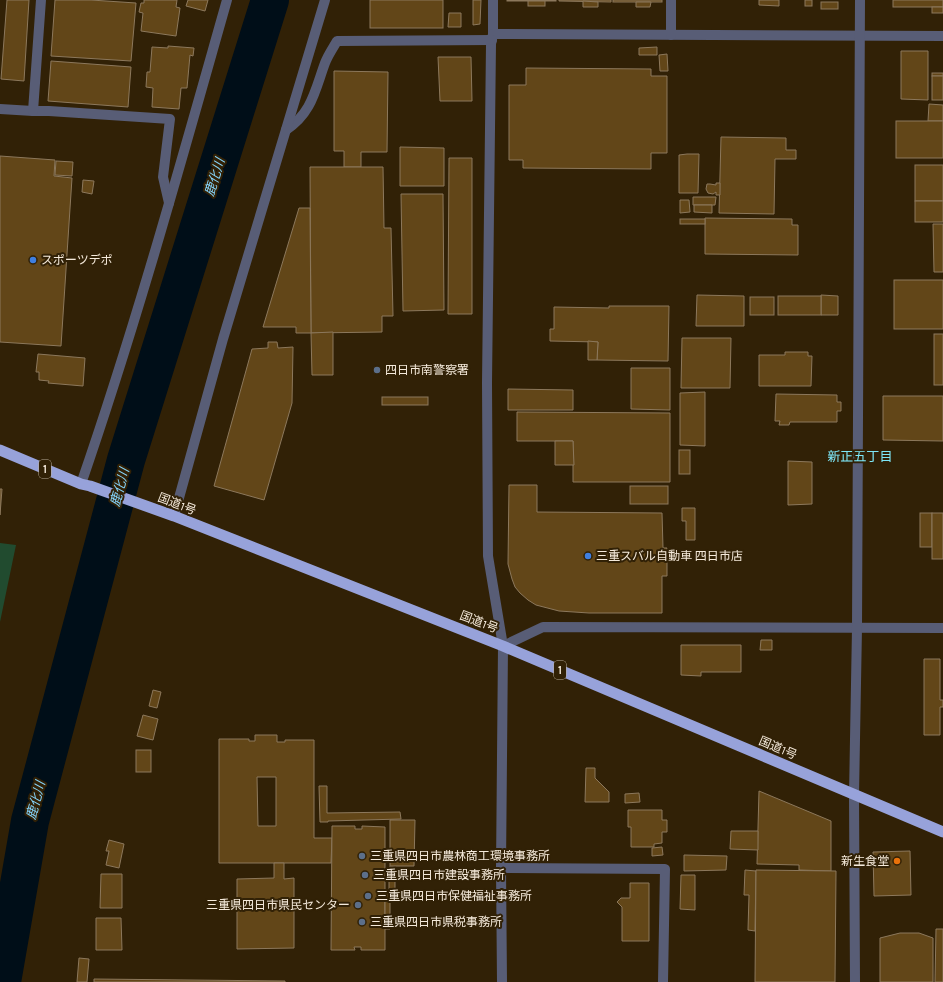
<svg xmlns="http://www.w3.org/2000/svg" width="943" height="982" viewBox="0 0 943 982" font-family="Karla,'Noto Sans JP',sans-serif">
<rect width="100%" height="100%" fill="#312106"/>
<path fill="#214b2f" d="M0,543L16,545L0,622Z"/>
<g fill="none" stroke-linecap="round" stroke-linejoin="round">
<path stroke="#000e18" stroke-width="38" d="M2,982L30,821L126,460L270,0"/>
</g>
<g fill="#624618" stroke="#8c785c" fill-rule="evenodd">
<path d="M7,0H29L24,81L1,79Z"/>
<path d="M55,0H91L136,3L131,61L51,56Z"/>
<path d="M144,0H177L176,7L180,8L176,36L141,31L143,13L139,12L141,3H144Z"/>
<path d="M188,0H208L205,11L186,6Z"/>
<rect x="370" y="0" width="73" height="28"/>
<path d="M473,0H481L480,24L473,25Z"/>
<rect x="507" y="0" width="49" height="1"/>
<path d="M559,0H611V2L559,1Z"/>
<rect x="613" y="0" width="49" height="2"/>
<path d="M759,0H779V6L759,5Z"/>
<rect x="805" y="0" width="7" height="6"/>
<rect x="893" y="0" width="50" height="7"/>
<rect x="528" y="1" width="17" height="5"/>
<path d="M583,1L598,2V7H583Z"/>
<path d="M636,2H651L650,7H636Z"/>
<rect x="821" y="2" width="17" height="7"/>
<rect x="932" y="7" width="11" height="6"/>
<path d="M449,13H461V27H448Z"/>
<path d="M168,46L194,48L193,56L190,55L187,88H181L179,109L152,107L153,88L146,87L147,72H150L152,47L168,48Z"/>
<path d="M657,47V55H639V48Z"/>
<path d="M901,51H928V100L901,99Z"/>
<path d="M667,54L668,71H660L659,55Z"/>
<path d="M438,57H471L472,101H440Z"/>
<path d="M51,61L131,67L128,107L48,101Z"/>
<path d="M526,68L651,69V76H667V153H651V169L523,168V160H509V85H526Z"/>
<path d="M334,71L388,72L387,152H361V167H344V151H334Z"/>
<rect x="932" y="73" width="11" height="3"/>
<rect x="932" y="76" width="11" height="24"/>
<path d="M929,104L943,105V121H928Z"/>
<rect x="896" y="121" width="47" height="37"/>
<path d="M721,137L786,138V150H796V159H775L774,214L719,213Z"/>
<path d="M400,147L444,148V186H400Z"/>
<path d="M687,154H699L698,193H679V155Z"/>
<path d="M0,156L55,160L54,176L72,178L61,346L0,342Z"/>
<path d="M449,158H472V314H448Z"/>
<path d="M56,161L73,162L72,176L55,175Z"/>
<rect x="915" y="165" width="28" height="36"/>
<path d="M310,167H383L384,228H391L393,316H382V332L311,333Z"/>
<path d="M83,180L94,181L92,194L82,192Z"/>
<path d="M716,183H720V195H716V192L713,194L708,193L706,189L707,184H710L716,185Z"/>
<path d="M401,194H443L444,310L403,311Z"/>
<path d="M693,197H716L715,205H693Z"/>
<path d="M680,200H689L690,212L680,213Z"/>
<rect x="915" y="201" width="28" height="21"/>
<path d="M694,205H712V213L694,212Z"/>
<path d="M299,208H310L311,333H296V327H263Z"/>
<path d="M705,218L792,219V225H798V255L705,254Z"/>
<rect x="680" y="219" width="25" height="5"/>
<path d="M933,224H943V272H934Z"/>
<rect x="894" y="280" width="49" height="49"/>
<path d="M697,295L744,296V326H696Z"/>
<path d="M821,295L838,296V315H821Z"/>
<rect x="778" y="296" width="43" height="19"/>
<rect x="750" y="297" width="24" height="18"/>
<path d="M609,306H669L668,361L597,360L598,342L550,341V329H554V307L609,308Z"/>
<path d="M333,332V375H312L311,333Z"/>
<rect x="934" y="334" width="9" height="51"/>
<path d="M682,338H731L730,388H681Z"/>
<path d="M588,341L598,342L597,360H588Z"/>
<path d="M268,342H277L278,348L293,347L292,403L264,500L214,486L252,349L268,348Z"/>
<path d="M785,352H808V356H812L811,386H759V355H785Z"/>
<path d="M38,354L85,358L83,386L48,383L49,381L39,380V372H36Z"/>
<path d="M631,368H670V410L631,409Z"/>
<path d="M508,389L573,390V410H508Z"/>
<path d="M705,392V446L680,445V393Z"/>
<path d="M776,394L837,395V402H841V411H837V422H790L789,425H779L780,421H775Z"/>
<path d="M883,396H943V441L883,440Z"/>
<rect x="382" y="397" width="46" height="8"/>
<path d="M517,412L670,413V482H573V441H517Z"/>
<path d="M555,441H573L574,465H555Z"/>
<rect x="679" y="450" width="11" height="24"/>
<path d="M788,461L812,462V504L788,505Z"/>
<path d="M509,485H537V512L662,513L663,548H667V576H662V613H589L559,611L536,605L528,600L520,593L515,587L512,579L508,564Z"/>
<rect x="630" y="486" width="38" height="18"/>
<path d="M0,489H2L0,515Z"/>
<path d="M682,508H695V540H686V521H682Z"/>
<rect x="920" y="513" width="12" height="34"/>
<rect x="932" y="513" width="11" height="46"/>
<path d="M761,640H772V650H760Z"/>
<path d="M681,645H741V672H701V676L681,675Z"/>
<path d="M924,659H940V700H943V707H940V735H924Z"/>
<path d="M153,690L161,692L157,708L149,706Z"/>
<path d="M143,715L158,719L153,740L137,736Z"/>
<path d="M255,735H277V742H285V740H314V838H332L331,863H219V739H249V741H255ZM257,777H276V826H258Z"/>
<rect x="136" y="750" width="15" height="22"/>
<path d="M586,768H595V778L609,792V802H585Z"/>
<path d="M319,786H327V813L400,812L401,819L328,821V822H320Z"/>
<path d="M759,791L831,821V871L799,870V865L757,864Z"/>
<path d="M639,793L640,802L625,803V794Z"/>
<path d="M628,810H662V820H667V832H662V843L654,844V847H631V827H628Z"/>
<path d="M390,820H415L414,866H390Z"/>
<path d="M332,826H355V829H362V826L385,827V950H361V947H354L355,950H331Z"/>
<path d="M731,831H758V850L730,849Z"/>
<path d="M109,840L124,844L119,868L106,865L109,851H106Z"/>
<path d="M662,847L663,855L652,856V848Z"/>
<path d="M910,851L911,895L874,896L873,852Z"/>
<path d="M684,855L727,856L726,870L684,871Z"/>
<path d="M274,863H284V879L294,878V948L237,949V879L274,878Z"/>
<path d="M389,867H395V898H390V929H385V892H389Z"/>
<path d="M745,870L756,871L755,931L748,930L749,895H744Z"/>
<path d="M756,870L836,871L835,982H755Z"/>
<path d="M101,874H122V908H100Z"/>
<path d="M681,875H695V910L680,909Z"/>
<path d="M630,883H649V941H622V907L617,902L621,898H630Z"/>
<path d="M96,918H121L122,950H96Z"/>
<path d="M936,929H943V982H935Z"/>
<path d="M900,933H919L933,938V982H880V938Z"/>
<path d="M79,958L89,959L87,982H77Z"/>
<path d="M94,979L285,981V982H94Z"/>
</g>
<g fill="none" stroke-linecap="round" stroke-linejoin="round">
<g stroke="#585d76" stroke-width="10">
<path d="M493,0V34L491,44L487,383L488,556L503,646L501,868L502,982"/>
<path d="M493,34L943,36"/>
<path d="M671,35V0"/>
<path d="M0,109L33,111H49L170,119L163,177L169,203"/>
<path d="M33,111L41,0"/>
<path d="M286,130C312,113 315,90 325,63C328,55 333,48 337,41L492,40"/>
<path d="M81,484C136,325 181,162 227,0"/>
<path d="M174,516L223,339L325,0"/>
<path d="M503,646L543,627L943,628"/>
<path d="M501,868L665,869L663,982"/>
<path d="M855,982L854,795L857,628L860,0"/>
</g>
<path stroke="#97a2da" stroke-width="11" d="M0,450L81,484L90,486L174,516L503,646L943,832"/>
</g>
<g fill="#3f7fe0" stroke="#312106" stroke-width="1.5">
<circle cx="33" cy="260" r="4"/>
<circle cx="588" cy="556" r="4"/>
</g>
<g fill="#5c6f8a" stroke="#312106" stroke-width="1.5">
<circle cx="377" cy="370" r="4"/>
<circle cx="362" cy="856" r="4"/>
<circle cx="365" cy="875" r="4"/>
<circle cx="368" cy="896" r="4"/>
<circle cx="358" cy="905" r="4"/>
<circle cx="362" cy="922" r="4"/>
</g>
<circle fill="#e8710a" stroke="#312106" stroke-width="1.5" cx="897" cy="861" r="4"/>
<g text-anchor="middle" stroke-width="4" stroke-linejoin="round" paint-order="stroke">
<g fill="#312106" stroke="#baae9b" stroke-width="1">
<rect x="39" y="460" width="12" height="18" rx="3"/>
<rect x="554" y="661" width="12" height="18" rx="3"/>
</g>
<g font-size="11" font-weight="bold" fill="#f5eadb">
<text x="45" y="473">1</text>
<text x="560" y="674">1</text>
</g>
<g font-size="12" fill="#f5eadb" stroke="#312106" text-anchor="start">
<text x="41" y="264">スポーツデポ</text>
<text x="385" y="374">四日市南警察署</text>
<text x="596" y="560">三重スバル自動車 四日市店</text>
<text x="370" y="860">三重県四日市農林商工環境事務所</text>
<text x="889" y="865" text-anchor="end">新生食堂</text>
<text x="373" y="879">三重県四日市建設事務所</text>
<text x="376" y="900">三重県四日市保健福祉事務所</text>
<text x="350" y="909" text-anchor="end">三重県四日市県民センター</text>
<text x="370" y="926">三重県四日市県税事務所</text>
</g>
<g font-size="12" fill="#f5eadb" stroke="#312106">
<text transform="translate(177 504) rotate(21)" y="4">国道1号</text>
<text transform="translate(479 622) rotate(21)" y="4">国道1号</text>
<text transform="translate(778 748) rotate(23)" y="4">国道1号</text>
</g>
<g font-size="13" font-style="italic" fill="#86d6fe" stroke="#312106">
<text transform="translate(214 177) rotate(-73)" y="5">鹿化川</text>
<text transform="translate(119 487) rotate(-75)" y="5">鹿化川</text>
<text transform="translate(35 800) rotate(-75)" y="5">鹿化川</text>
</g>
<g font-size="13" fill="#7ee7f8" stroke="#312106">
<text x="860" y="461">新正五丁目</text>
</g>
</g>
</svg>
